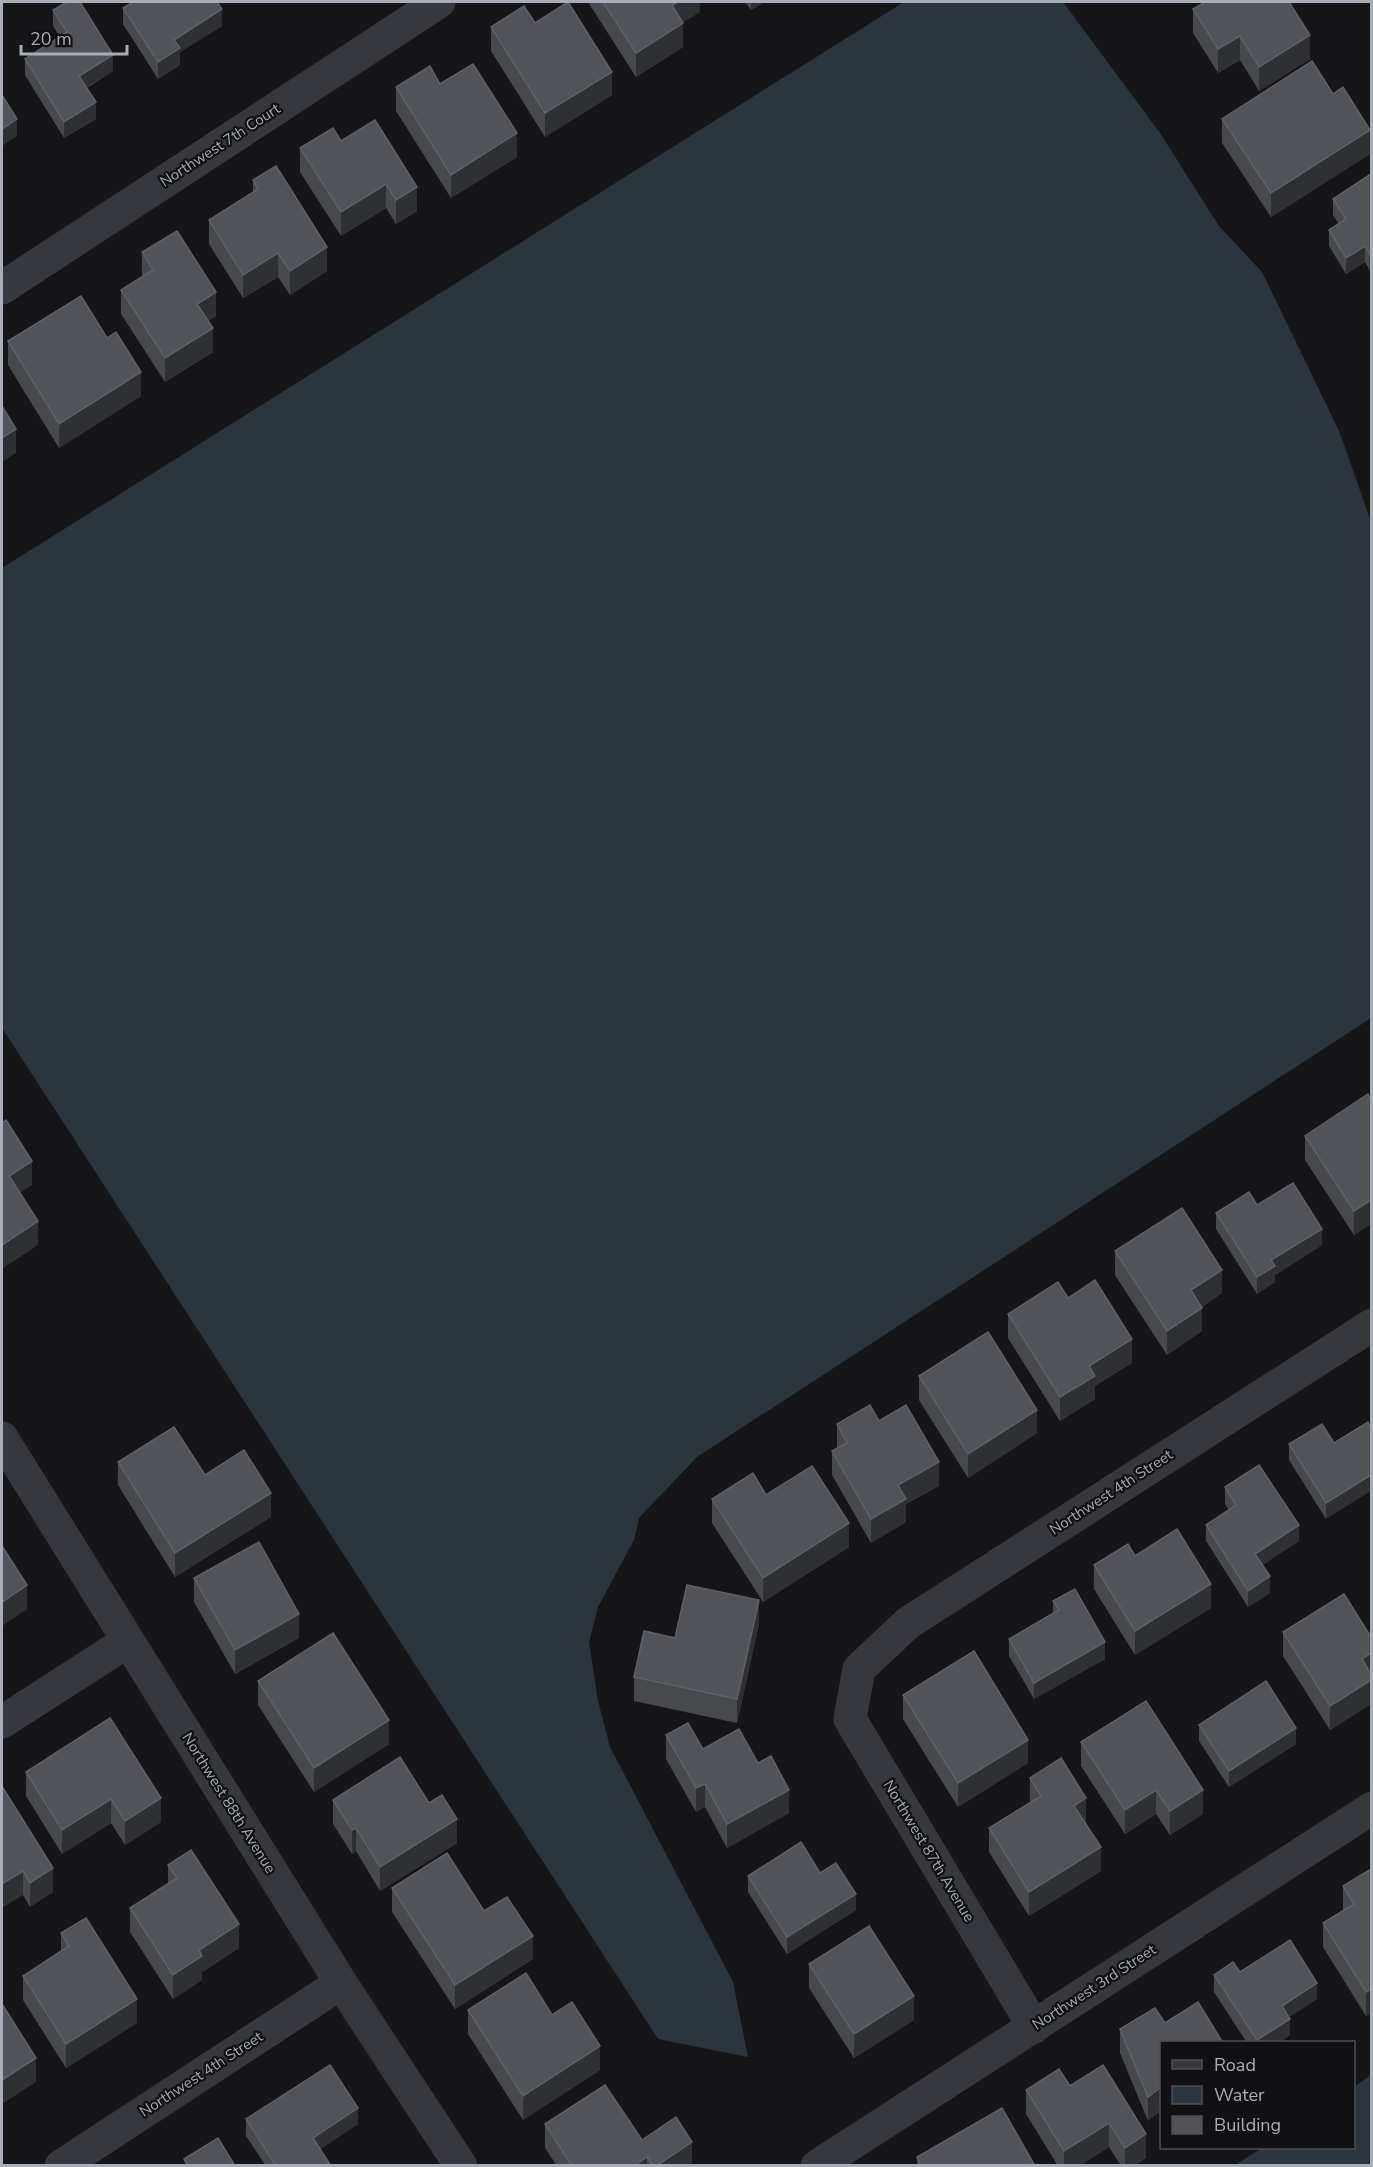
<svg xmlns="http://www.w3.org/2000/svg" width="1373" height="2167" viewBox="0 0 1373 2167" font-family="'Nunito Sans',sans-serif">
<rect width="100%" height="100%" fill="#161618"/>
<g fill="#2c353c">
<path d="M904,2H1063L1160,133L1219,226L1262,272L1340,433L1371,522V1018L697,1457L639,1518L634,1540L598,1607L589,1642L598,1701L610,1747L733,1982L748,2057L658,2039L2,1028V568Z"/>
<path d="M1371,2075V2162L1366,2166L1235,2165L1262,2148H1354V2087Z"/>
</g>
<g fill="none" stroke-linecap="round" stroke-linejoin="round">
<g stroke="#37383d" stroke-width="33">
<path d="M2,288L439,2"/>
<path d="M2,1438L341,1983L461,2166"/>
<path d="M2,1722L128,1641"/>
<path d="M1034,2027L850,1719L859,1669L908,1623L1372,1325"/>
<path d="M61,2166L341,1983"/>
<path d="M817,2166L1372,1808"/>
</g>
</g>
<g fill="#47494d">
<path d="M588,2H700V12L683,22V47L636,77Z"/>
<path d="M745,2H764L751,10Z"/>
<path d="M123,8L222,26L180,52V65L158,79L123,24Z"/>
<path d="M1193,9L1310,59L1259,91L1240,60L1218,73L1193,33Z"/>
<path d="M53,10L113,71L87,88L96,119L64,138L25,75V59L60,37L53,26Z"/>
<path d="M535,23L612,95L545,137L491,51V27Z"/>
<path d="M440,84L517,157L451,198L396,111V87Z"/>
<path d="M1222,119L1370,154L1271,217L1222,143Z"/>
<path d="M341,141L417,211L396,224L386,208L341,236L300,172V148Z"/>
<path d="M1371,174V273L1365,262L1346,274L1329,246V230L1339,224L1333,215V199Z"/>
<path d="M253,180L327,271L290,295L278,277L243,298L209,244V220L253,192Z"/>
<path d="M142,252L216,316L208,321L213,352L165,382L121,314V290L142,277Z"/>
<path d="M8,341L141,396L59,448L8,365Z"/>
<path d="M1371,1100V1224L1354,1235L1305,1160V1136Z"/>
<path d="M1257,1205L1322,1245L1275,1275V1282L1257,1294L1216,1229V1213Z"/>
<path d="M1115,1251L1222,1293L1202,1307V1331L1167,1355L1115,1275Z"/>
<path d="M1008,1314L1132,1363L1095,1386V1399L1060,1421L1008,1338Z"/>
<path d="M919,1376L1037,1433L968,1478L919,1400Z"/>
<path d="M879,1421L939,1486L906,1504V1522L871,1543L832,1475V1451L837,1448V1424Z"/>
<path d="M1334,1443L1326,1519L1289,1460V1444Z"/>
<path d="M118,1462L205,1475L271,1517L175,1577L118,1485Z"/>
<path d="M1225,1487L1299,1541L1262,1565L1270,1593L1248,1607L1206,1541V1525L1229,1510L1225,1504Z"/>
<path d="M766,1495L849,1547L763,1602L712,1523V1499Z"/>
<path d="M1135,1556L1211,1608L1135,1655L1094,1589V1565Z"/>
<path d="M194,1578L299,1638L235,1674L194,1602Z"/>
<path d="M1053,1601L1105,1659L1034,1699L1009,1656V1639L1053,1614Z"/>
<path d="M759,1624L737,1723L634,1701V1677L675,1638Z"/>
<path d="M1283,1632L1371,1637V1704L1330,1730L1283,1656Z"/>
<path d="M258,1681L389,1744L314,1792L258,1705Z"/>
<path d="M903,1695L1028,1763L958,1807L903,1719Z"/>
<path d="M110,1718L161,1822L125,1845L111,1823L62,1854L26,1796V1772Z"/>
<path d="M1199,1725L1296,1744L1229,1787L1199,1741Z"/>
<path d="M666,1735L703,1749L758,1763L789,1813L727,1848L705,1807L696,1812L666,1759Z"/>
<path d="M1081,1742L1203,1814L1170,1835L1156,1814L1125,1834L1081,1766Z"/>
<path d="M1030,1778L1086,1822H1085L1101,1871L1029,1916L989,1852V1828L1030,1803Z"/>
<path d="M2,1789L53,1892L30,1907L23,1895Z"/>
<path d="M333,1800L429,1803L457,1843L380,1891L356,1851L352,1854L333,1824Z"/>
<path d="M168,1865L239,1948L202,1972V1980L173,1999L130,1932V1908L168,1883Z"/>
<path d="M1371,1869V2013L1366,2016L1323,1947V1923L1343,1911V1886Z"/>
<path d="M820,1873L856,1910L787,1954L748,1892V1876Z"/>
<path d="M392,1888L484,1911L533,1959L455,2009L392,1912Z"/>
<path d="M61,1933L137,2023L66,2068L23,2000V1976L61,1951Z"/>
<path d="M809,1964L914,2020L854,2058L809,1988Z"/>
<path d="M1240,1972L1317,1999L1289,2017L1290,2035L1279,2043H1247L1214,1992V1975Z"/>
<path d="M468,2010L552,2015L600,2070L523,2120L468,2034Z"/>
<path d="M1120,2029L1161,2043L1148,2121L1120,2053Z"/>
<path d="M1070,2086L1146,2158L1134,2166H1121L1109,2147L1079,2166H1058L1026,2114V2090Z"/>
<path d="M246,2119L358,2124L320,2149L331,2166H266L246,2136Z"/>
<path d="M545,2124L642,2140L692,2142V2166H557L545,2148Z"/>
<path d="M917,2157L1035,2166H917Z"/>
</g>
<g fill="#2f3033">
<path d="M678,2H700V12L672,29V5Z"/>
<path d="M751,2H764L751,10Z"/>
<path d="M222,9V26L180,52V65L158,79V62L174,40Z"/>
<path d="M683,23V47L636,77V53Z"/>
<path d="M1310,35V59L1259,91V67Z"/>
<path d="M1240,36V60L1218,73V49Z"/>
<path d="M113,55V71L79,92V76Z"/>
<path d="M612,72V95L545,137V113Z"/>
<path d="M96,102V119L64,138V122Z"/>
<path d="M17,119V136L2,146V129Z"/>
<path d="M1370,130V154L1271,217V193Z"/>
<path d="M517,133V157L451,198V175Z"/>
<path d="M386,184V208L341,236V212Z"/>
<path d="M417,187V211L396,224V200Z"/>
<path d="M1365,246V262L1346,274V258Z"/>
<path d="M327,247V271L290,295V271Z"/>
<path d="M278,253V277L243,298V275Z"/>
<path d="M216,292V316L197,328V304Z"/>
<path d="M213,328V352L165,382V358Z"/>
<path d="M141,372V396L59,448V424Z"/>
<path d="M16,429V453L2,462V438Z"/>
<path d="M32,1161V1185L9,1200V1176Z"/>
<path d="M1371,1200V1224L1354,1235V1211Z"/>
<path d="M38,1221V1245L2,1269V1245Z"/>
<path d="M1322,1229V1245L1275,1275V1282L1257,1294V1277L1271,1260Z"/>
<path d="M1222,1270V1293L1191,1314V1290Z"/>
<path d="M1202,1308V1331L1167,1355V1331Z"/>
<path d="M1132,1339V1363L1095,1386V1399L1060,1421V1397L1089,1366Z"/>
<path d="M1037,1410V1433L968,1478V1454Z"/>
<path d="M939,1462V1486L906,1504V1522L871,1543V1519L898,1485Z"/>
<path d="M1371,1475V1491L1326,1519V1503Z"/>
<path d="M271,1493V1517L175,1577V1553Z"/>
<path d="M849,1523V1547L763,1602V1578Z"/>
<path d="M1299,1525V1541L1255,1570V1554Z"/>
<path d="M1270,1576V1593L1248,1607V1591Z"/>
<path d="M1211,1584V1608L1135,1655V1631Z"/>
<path d="M27,1585V1609L2,1626V1602Z"/>
<path d="M759,1600V1624L737,1723V1699Z"/>
<path d="M299,1614V1638L235,1674V1650Z"/>
<path d="M1105,1642V1659L1034,1699V1683Z"/>
<path d="M1371,1653V1677L1362,1659Z"/>
<path d="M1371,1680V1704L1330,1730V1706Z"/>
<path d="M389,1720V1744L314,1792V1768Z"/>
<path d="M1296,1728V1744L1229,1787V1771Z"/>
<path d="M1028,1740V1763L958,1807V1783Z"/>
<path d="M705,1784V1807L696,1812V1788Z"/>
<path d="M789,1790V1813L727,1848V1824Z"/>
<path d="M1156,1790V1814L1125,1834V1810Z"/>
<path d="M1203,1790V1814L1170,1835V1811Z"/>
<path d="M161,1798V1822L125,1845V1821Z"/>
<path d="M1086,1798V1822L1074,1829V1806Z"/>
<path d="M111,1799V1823L62,1854V1830Z"/>
<path d="M457,1819V1843L380,1891V1867Z"/>
<path d="M356,1828V1851L352,1854V1830Z"/>
<path d="M1101,1847V1871L1029,1916V1892Z"/>
<path d="M53,1868V1892L30,1907V1883Z"/>
<path d="M23,1871V1895L2,1908V1884Z"/>
<path d="M856,1894V1910L787,1954V1937Z"/>
<path d="M239,1924V1948L202,1972V1980L173,1999V1975L199,1950Z"/>
<path d="M533,1936V1959L455,2009V1985Z"/>
<path d="M1317,1983V1999L1282,2022V2006Z"/>
<path d="M1371,1989V2013L1366,2016V1992Z"/>
<path d="M914,1996V2020L854,2058V2034Z"/>
<path d="M137,1999V2023L66,2068V2044Z"/>
<path d="M1290,2019V2035L1279,2043H1257V2040Z"/>
<path d="M600,2046V2070L523,2120V2096Z"/>
<path d="M36,2058V2082L2,2104V2080Z"/>
<path d="M1161,2087V2111L1148,2121V2097Z"/>
<path d="M358,2108V2124L313,2154V2138Z"/>
<path d="M1109,2123V2147L1079,2166H1064V2151Z"/>
<path d="M1146,2134V2158L1134,2166H1125V2148Z"/>
<path d="M692,2142V2166H656Z"/>
<path d="M647,2157V2166H634Z"/>
</g>
<g fill="#525359" stroke="#5f6168" stroke-width="1.5">
<path d="M67,2H80L113,55L79,76L96,102L64,122L25,59L67,32L53,10Z"/>
<path d="M133,2H217L222,9L174,40L180,48L158,62L123,8Z"/>
<path d="M568,2L612,72L545,113L491,27L524,6L535,23Z"/>
<path d="M603,2H678L672,5L683,23L636,53Z"/>
<path d="M1205,2H1289L1310,35L1259,67L1240,36L1218,49L1193,9Z"/>
<path d="M1312,61L1333,94L1343,87L1370,130L1271,193L1222,119Z"/>
<path d="M473,64L517,133L451,175L396,87L430,66L440,84Z"/>
<path d="M2,95L17,119L2,129Z"/>
<path d="M375,120L417,187L396,200L386,184L341,212L300,148L333,128L341,141Z"/>
<path d="M276,166L327,247L290,271L278,253L243,275L209,220L258,189L253,180Z"/>
<path d="M1371,174V256L1365,246L1346,258L1329,230L1346,219L1333,199Z"/>
<path d="M177,231L216,292L197,304L213,328L165,358L121,290L153,270L142,252Z"/>
<path d="M81,296L107,338L116,332L141,372L59,424L8,341Z"/>
<path d="M2,406L16,429L2,438Z"/>
<path d="M1368,1094L1371,1100V1200L1354,1211L1305,1136Z"/>
<path d="M6,1120L32,1161L9,1176L38,1221L2,1245V1123Z"/>
<path d="M1293,1183L1322,1229L1271,1260L1275,1266L1257,1277L1216,1213L1249,1192L1257,1205Z"/>
<path d="M1182,1208L1222,1270L1191,1290L1202,1308L1167,1331L1115,1251Z"/>
<path d="M1095,1280L1132,1339L1089,1366L1095,1376L1060,1397L1008,1314L1058,1282L1068,1298Z"/>
<path d="M988,1332L1037,1410L968,1454L919,1376Z"/>
<path d="M870,1405L879,1421L906,1405L939,1462L898,1485L906,1499L871,1519L832,1451L847,1443L837,1424Z"/>
<path d="M1368,1422L1371,1428V1475L1326,1503L1289,1444L1322,1424L1334,1443Z"/>
<path d="M174,1427L205,1475L244,1450L271,1493L175,1553L118,1462Z"/>
<path d="M1259,1465L1299,1525L1255,1554L1270,1576L1248,1591L1206,1525L1236,1505L1225,1487Z"/>
<path d="M812,1466L849,1523L763,1578L712,1499L753,1473L766,1495Z"/>
<path d="M1177,1529L1211,1584L1135,1631L1094,1565L1128,1544L1135,1556Z"/>
<path d="M259,1542L299,1614L235,1650L194,1578Z"/>
<path d="M2,1546L27,1585L2,1602Z"/>
<path d="M687,1585L759,1600L737,1699L634,1677L644,1631L675,1638Z"/>
<path d="M1075,1589L1105,1642L1034,1683L1009,1639L1059,1610L1053,1601Z"/>
<path d="M1344,1594L1371,1637V1653L1362,1659L1371,1674V1680L1330,1706L1283,1632Z"/>
<path d="M333,1633L389,1720L314,1768L258,1681Z"/>
<path d="M974,1651L1028,1740L958,1783L903,1695Z"/>
<path d="M1266,1681L1296,1728L1229,1771L1199,1725Z"/>
<path d="M1146,1701L1203,1790L1170,1811L1156,1790L1125,1810L1081,1742Z"/>
<path d="M110,1718L161,1798L125,1821L111,1799L62,1830L26,1772Z"/>
<path d="M688,1723L703,1749L739,1729L758,1763L771,1756L789,1790L727,1824L705,1784L696,1788L666,1735Z"/>
<path d="M400,1757L429,1803L442,1795L457,1819L380,1867L356,1828L352,1830L333,1800Z"/>
<path d="M1061,1758L1086,1798L1074,1806L1101,1847L1029,1892L989,1828L1041,1796L1030,1778Z"/>
<path d="M3,1788L53,1868L30,1883L23,1871L2,1884V1789Z"/>
<path d="M801,1842L820,1873L836,1863L856,1894L787,1937L748,1876Z"/>
<path d="M191,1850L239,1924L199,1950L202,1956L173,1975L130,1908L177,1878L168,1865Z"/>
<path d="M447,1853L484,1911L507,1897L533,1936L455,1985L392,1888Z"/>
<path d="M1371,1869V1989L1366,1992L1323,1923L1354,1904L1343,1886Z"/>
<path d="M86,1918L137,1999L66,2044L23,1976L69,1946L61,1933Z"/>
<path d="M869,1926L914,1996L854,2034L809,1964Z"/>
<path d="M1290,1940L1317,1983L1282,2006L1290,2019L1257,2040L1214,1975L1233,1962L1240,1972Z"/>
<path d="M526,1973L552,2015L572,2002L600,2046L523,2096L468,2010Z"/>
<path d="M1198,2002L1223,2043H1161V2087L1148,2097L1120,2029L1155,2008L1165,2023Z"/>
<path d="M2,2004L36,2058L2,2080Z"/>
<path d="M330,2065L358,2108L313,2138L331,2166H276L246,2119Z"/>
<path d="M1103,2065L1146,2134L1125,2148L1109,2123L1064,2151L1026,2090L1059,2069L1070,2086Z"/>
<path d="M605,2085L642,2140L676,2117L692,2142L656,2166H653L647,2157L634,2166H572L545,2124Z"/>
<path d="M1002,2108L1035,2166H921L917,2157Z"/>
<path d="M218,2138L235,2166H188L184,2159Z"/>
</g>
<g text-anchor="middle" stroke-width="4.5" stroke-linejoin="round" paint-order="stroke">
<g font-size="15" fill="#a8adb8" stroke="#111113">
<text transform="translate(220 145) rotate(-33)" y="5">Northwest 7th Court</text>
<text transform="translate(1111 1492) rotate(-33)" y="5">Northwest 4th Street</text>
<text transform="translate(229 1803) rotate(58)" y="5">Northwest 88th Avenue</text>
<text transform="translate(929 1851) rotate(59)" y="5">Northwest 87th Avenue</text>
<text transform="translate(1094 1987) rotate(-33)" y="5">Northwest 3rd Street</text>
<text transform="translate(201 2074) rotate(-33)" y="5">Northwest 4th Street</text>
</g>
</g>
<rect width="1373" height="2167" fill="none" stroke="#a8adb8" stroke-width="6"/>
<rect x="1160" y="2041" width="195" height="108" fill="#111113" stroke="#4d4f55" stroke-width="1.5"/>
<rect x="1172" y="2060" width="30" height="9" fill="#37383d" stroke="#4d4f55" stroke-width="1.5"/>
<text x="1214" y="2071" font-size="18" fill="#a8adb8">Road</text>
<rect x="1172" y="2086" width="30" height="18" fill="#2c353c" stroke="#4d4f55" stroke-width="1.5"/>
<text x="1214" y="2101" font-size="18" fill="#a8adb8">Water</text>
<rect x="1172" y="2116" width="30" height="18" fill="#525359" stroke="#4d4f55" stroke-width="1.5"/>
<text x="1214" y="2131" font-size="18" fill="#a8adb8">Building</text>
<path d="M21 45v9h106v-9" fill="none" stroke="#a8adb8" stroke-width="3"/>
<text x="30" y="45" font-size="18" fill="#a8adb8" stroke="#111113" stroke-width="4.5" paint-order="stroke">20 m</text>
</svg>
